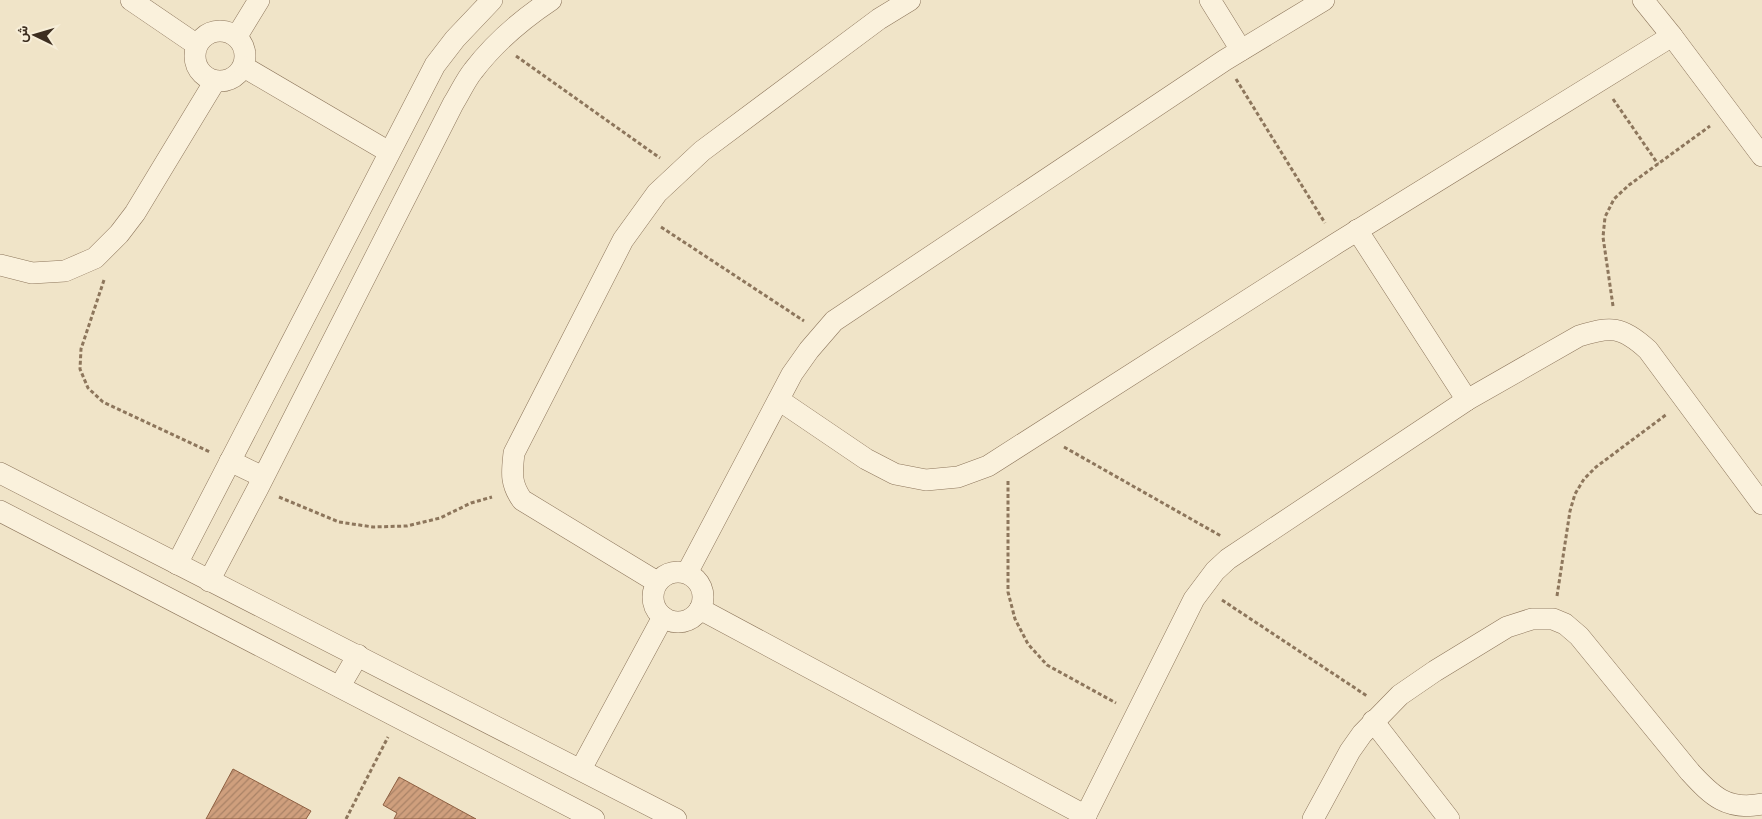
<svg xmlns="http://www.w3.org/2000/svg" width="1762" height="819" viewBox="0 0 1762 819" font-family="'Libre Baskerville',Vazirmatn,serif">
<defs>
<pattern id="building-hatch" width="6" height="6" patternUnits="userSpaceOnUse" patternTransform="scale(1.25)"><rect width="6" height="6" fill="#cf9f7d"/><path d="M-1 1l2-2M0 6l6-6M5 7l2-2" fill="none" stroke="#a98266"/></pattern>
</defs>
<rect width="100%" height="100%" fill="#f0e4c8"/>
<g fill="url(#building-hatch)" stroke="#8d5f41">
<path d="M233,769L311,811L306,819H206Z"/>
<path d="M399,777L476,819H394L397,813L383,805Z"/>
</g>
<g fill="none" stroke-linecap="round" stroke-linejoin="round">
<defs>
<g id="minor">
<path d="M131,0L197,45"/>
<path d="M1210,0L1241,50"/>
<path d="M1643,0L1672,36L1762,156"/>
<circle cx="220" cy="56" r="25"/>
<path d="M237,36L259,0"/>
<path d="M244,67L389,152"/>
<path d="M1357,230L1467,400"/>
<path d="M0,265L32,273L65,271L95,258L119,234L135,213L215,81"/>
<path d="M779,400L866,459L895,474L926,480L958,477L988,466L1337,243L1672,36"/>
<path d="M230,461L263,477"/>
<path d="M0,473L676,819"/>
<path d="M0,511L594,819"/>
<path d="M177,564L435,65L455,39L492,0"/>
<circle cx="678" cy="597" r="25"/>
<path d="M687,573L792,374L809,350L834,321L1225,60L1324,0"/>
<path d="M209,581L258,488L453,104C460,93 465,81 473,71C495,42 521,20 551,0"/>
<path d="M657,582L522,500C510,483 512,472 514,453L623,240L657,193L702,151L879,19L910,0"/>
<path d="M700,609L1086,816"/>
<path d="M340,686L358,655"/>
<path d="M1373,721L1449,819"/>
<path d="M581,769L663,617"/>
<path d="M1084,819L1194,599L1215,571L1228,559L1467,400L1579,336C1611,326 1622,326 1648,350L1762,504"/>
<path d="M1313,819L1350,751L1362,734L1400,695L1435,671L1507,627L1532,619H1553L1565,624L1579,636L1690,772C1712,796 1727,811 1762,804"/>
</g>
</defs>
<use href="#minor" stroke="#8d765c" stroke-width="22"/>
<g stroke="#8d765c" stroke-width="3" stroke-dasharray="4 2.5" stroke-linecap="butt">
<path d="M516,56L660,158"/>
<path d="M1236,79L1325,223"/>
<path d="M1613,99L1658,164"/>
<path d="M661,227L804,321"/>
<path d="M104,280L81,349L80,369L88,388L103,402L210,452"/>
<path d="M1613,306L1603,237L1605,217L1614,199L1629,185L1710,126"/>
<path d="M1064,447L1221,536"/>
<path d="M1008,481V592L1015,619L1028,644L1047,665L1116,703"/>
<path d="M279,497L339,522L373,527L407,526L440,518L471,503L492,497"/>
<path d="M1557,596L1570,511L1575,494L1584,479L1596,467L1667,414"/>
<path d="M1222,600L1367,696"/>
<path d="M346,819L388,737"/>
</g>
<use href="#minor" stroke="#faf1dc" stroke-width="21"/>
</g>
<g transform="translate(35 35) rotate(275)" stroke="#f7eed8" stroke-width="4" paint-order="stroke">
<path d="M0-4L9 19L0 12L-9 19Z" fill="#3d2e20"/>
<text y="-8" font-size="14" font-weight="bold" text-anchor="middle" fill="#3d2e20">ش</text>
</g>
</svg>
